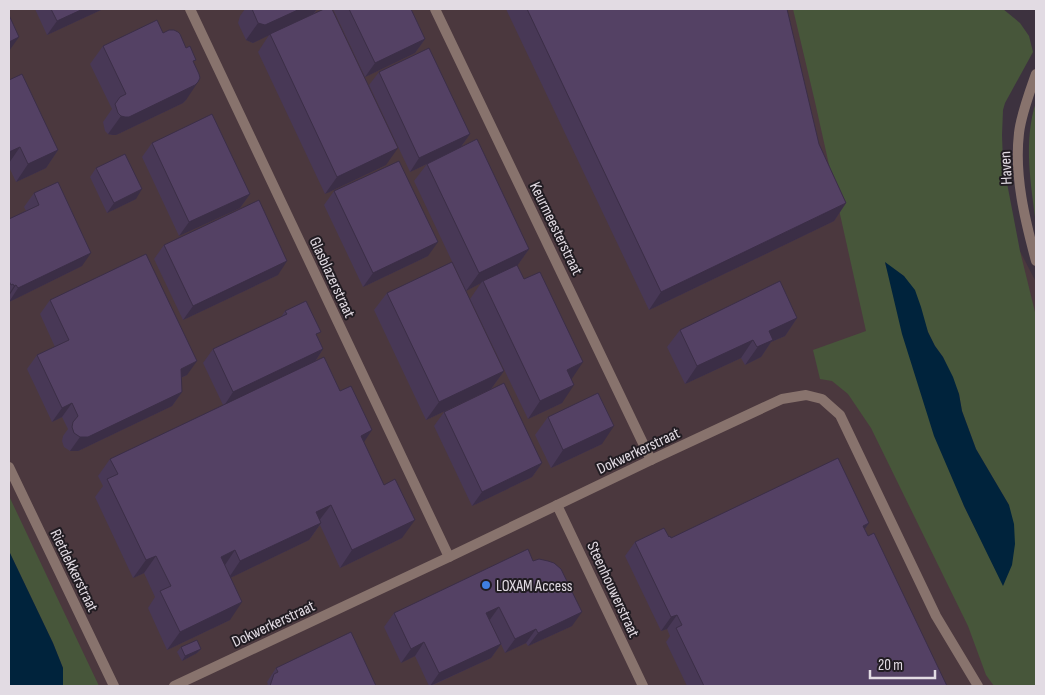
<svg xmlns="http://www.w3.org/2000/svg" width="1045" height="695" viewBox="0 0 1045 695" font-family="'Sofia Sans Condensed',sans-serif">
<rect width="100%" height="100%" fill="#3d323f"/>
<path fill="#4b383e" d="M9,9H894L1036,282V686H9Z"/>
<g fill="#47563a" fill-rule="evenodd">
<path d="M793,9H1003L1020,23L1029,36L1033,52L1005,103L1003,110L1002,135L1003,162L1020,251L1036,316V686H994L986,675L968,626L871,428L848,394L832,381L820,379L813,350L866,331L815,102ZM885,263L904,276L924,321L928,332L935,346L943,357L959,394L962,411L976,449L1009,505L1004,585L964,506Z"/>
<path d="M1036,102V224C1031,184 1023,142 1036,102Z"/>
<path d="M9,496L99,686H61L63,685V668L53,643L9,551Z"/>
</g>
<g fill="#00233c">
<path d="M885,262L904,276L915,290L921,307L928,332L935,346L943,357L953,377L959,394L962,411L976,449L1009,505L1014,524L1015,544L1012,565L1003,586L964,506L934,436L902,334Z"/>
<path d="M9,551L53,643L63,668V685L61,686H9Z"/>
</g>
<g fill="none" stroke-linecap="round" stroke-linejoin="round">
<g stroke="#88736d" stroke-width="10">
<path d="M190,9L449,557"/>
<path d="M435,9L651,460"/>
<path d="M1036,74C1030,91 1021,115 1019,133C1014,176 1025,220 1036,261"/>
<path d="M9,467L114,686"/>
<path d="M557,505L643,686"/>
<path d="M174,686L449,557L651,460L782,399L806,395L822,399L840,415L936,616L978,686"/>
</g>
</g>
<g fill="#483856">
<path d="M35,9H103L47,35Z"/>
<path d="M245,9H317L314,14L386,165L325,194L258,52L269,35L253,43L246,40L238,23L240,16Z"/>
<path d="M333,9H411L425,39L415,53L365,77Z"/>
<path d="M506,9H787L819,144L846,203L834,221L649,310Z"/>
<path d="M163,33L194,63L186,100L183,103L116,135H113L108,134L105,131L103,122L112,109L90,64L103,46Z"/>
<path d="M379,72L470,134L461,147L529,249L517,266L571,379L562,403L528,419L470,299L481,283L466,291L414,181L427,164L410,172L369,85Z"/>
<path d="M9,80L58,150L46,168L16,182L9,167Z"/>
<path d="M152,143L250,194L240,208L179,236L142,157Z"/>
<path d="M96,168L136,199L107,213L90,177Z"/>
<path d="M334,191L428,256L363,287L324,205Z"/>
<path d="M34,193L82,266L9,302V219L26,211L24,207Z"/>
<path d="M164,245L278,275L183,320L154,259Z"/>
<path d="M387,293L504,371L491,389L426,420L374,310Z"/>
<path d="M50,300L187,375L181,378L182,392L172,406L78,451H70L64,447L62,441L63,436L68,429L62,417L52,422L27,369L37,355L55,347L40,314Z"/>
<path d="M285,311L318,337L323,349L315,362L364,442L402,538L340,568L320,525L309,540L230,578V620L167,650L148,608L155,597L144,573L133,578L95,497L103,486L98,476L110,459L223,405L203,363L213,349L281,317Z"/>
<path d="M797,318L785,336L771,342L761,357L745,365L741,358L685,384L667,347L680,330Z"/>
<path d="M444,412L542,463L532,477L472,506L434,426Z"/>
<path d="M548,417L602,444L551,468L535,435Z"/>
<path d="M869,523L865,529L868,536L947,686H687L666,642L670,636L667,629L661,631L625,556L635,542L669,537Z"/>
<path d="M533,561L572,626L528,646L526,643L505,653L501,644L491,658L431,686H429L415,656L401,663L384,627L394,613Z"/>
<path d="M181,647L201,649L197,653L182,661L177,652Z"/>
<path d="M276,668L376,686H266L268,684L267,682Z"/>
</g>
<g fill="#3b2e46">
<path d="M83,9H103L47,35L57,21Z"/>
<path d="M300,9H317L313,14L253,43L246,40L258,23Z"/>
<path d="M19,37L9,51V42Z"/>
<path d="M425,39L415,53L365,77L375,63Z"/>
<path d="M198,82L186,100L183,103L116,135H113L108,134L121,116Z"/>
<path d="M470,134L460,148L410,172L419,158Z"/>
<path d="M20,147L9,163V152Z"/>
<path d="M398,148L386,165L325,194L337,177Z"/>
<path d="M58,150L46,168L16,182L28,164Z"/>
<path d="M142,189L136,199L107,213L114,203Z"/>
<path d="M250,194L240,208L179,236L189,222Z"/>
<path d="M846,203L834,221L649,310L661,292Z"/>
<path d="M438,242L428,256L363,287L373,273Z"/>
<path d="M529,249L517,266L483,281L481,283L466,291L479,273Z"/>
<path d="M91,253L82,266L9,302L18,288Z"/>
<path d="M287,261L278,275L183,320L193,306Z"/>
<path d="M16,285L9,296V294L14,286Z"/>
<path d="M797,318L785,336L771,342L761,357L745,365L769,331Z"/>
<path d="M753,340L741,358L685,384L697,366Z"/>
<path d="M323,349L314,363L224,406L233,392Z"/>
<path d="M197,361L187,375L171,382L181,369Z"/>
<path d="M583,362L571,380L567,370Z"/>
<path d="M504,371L491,389L426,420L439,402Z"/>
<path d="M574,385L562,403L528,419L540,401Z"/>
<path d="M182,392L172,406L78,451H70L80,437Z"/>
<path d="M72,403L62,417L52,422L62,408Z"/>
<path d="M614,426L602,444L551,468L563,450Z"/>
<path d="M372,430L360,448L361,436Z"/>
<path d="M542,463L532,477L472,506L482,492Z"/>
<path d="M331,505L318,522L316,512Z"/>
<path d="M415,520L402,538L340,568L352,550Z"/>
<path d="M321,523L309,540L228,579L240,561Z"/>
<path d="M869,523L859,537L863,526Z"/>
<path d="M235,550L223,568L221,557Z"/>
<path d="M156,556L144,573L133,578L146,560Z"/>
<path d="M242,602L230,620L167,650L180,632Z"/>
<path d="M499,607L489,621L486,613Z"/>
<path d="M582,612L572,626L528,646L538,633Z"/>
<path d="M677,615L667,629L661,631L671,617Z"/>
<path d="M536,629L526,643L505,653L515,639Z"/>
<path d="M424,642L415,656L401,663L411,649Z"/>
<path d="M501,644L491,658L430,686L439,673Z"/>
<path d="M201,649L197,653L182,661L185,656Z"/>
</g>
<g fill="#544164" stroke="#3b2e46">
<path d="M51,9H83L57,21Z"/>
<path d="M252,9H300L265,25L258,23Z"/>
<path d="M324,9H332L398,148L337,177L270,34Z"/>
<path d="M349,9H411L425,39L375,63Z"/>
<path d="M527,9H787L819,144L846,203L661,292Z"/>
<path d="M9,15L19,37L9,42Z"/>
<path d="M157,20L163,33L169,30H174L178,32L180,34L186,48L190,46L196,60L193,61L199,74L200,78L198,82L195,85L129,117H125L121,116L118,113L115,104L120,97L126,94L103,46Z"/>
<path d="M429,48L470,134L419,158L379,72Z"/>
<path d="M22,74L58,150L28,164L20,147L9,152V80Z"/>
<path d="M212,114L250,194L189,222L152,143Z"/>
<path d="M477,139L529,249L479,273L427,164Z"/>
<path d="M125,154L142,189L114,203L96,168Z"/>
<path d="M399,161L438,242L373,273L334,191Z"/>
<path d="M58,182L91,253L18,288L16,285L14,286L13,284L11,285L9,281V219L39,205L34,193Z"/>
<path d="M259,200L287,261L193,306L164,245Z"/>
<path d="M146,254L197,361L181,369L182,392L88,437H80L74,433L72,427L73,422L78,416L72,403L62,408L37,355L69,340L50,300Z"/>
<path d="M452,262L504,371L439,402L387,293Z"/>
<path d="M517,265L524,279L540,272L583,362L567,370L574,385L540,401L483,281Z"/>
<path d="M780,281L797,318L769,331L773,340L757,347L753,340L697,366L680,330Z"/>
<path d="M306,301L321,332L316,334L323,349L233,392L213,349L287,314L285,311Z"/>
<path d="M324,357L340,391L351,386L372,430L361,436L384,485L395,479L415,520L352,550L331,505L316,512L321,523L240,561L235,550L221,557L242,602L180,632L160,591L171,586L156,556L146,560L107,479L118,474L110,459Z"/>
<path d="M504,383L542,463L482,492L444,412Z"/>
<path d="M598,393L614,426L563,450L548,417Z"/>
<path d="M838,458L869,523L863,526L868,536L874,533L947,686H704L676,628L682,625L677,615L671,617L635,542L664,528L669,537L670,536L671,538Z"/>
<path d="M528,549L533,561L539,559L548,561L554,563L561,569L582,612L538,633L536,629L515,639L499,607L486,613L501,644L439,673L424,642L411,649L394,613Z"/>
<path d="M351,632L376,686H270L274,674L278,672L276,668Z"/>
<path d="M197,640L201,649L185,656L181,647Z"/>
</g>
<circle fill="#3f7fe0" stroke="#211c22" stroke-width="2" cx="486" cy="585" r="5"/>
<g text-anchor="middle" stroke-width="4" stroke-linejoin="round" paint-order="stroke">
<g font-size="16" fill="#e2dbe3" stroke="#211c22">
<text transform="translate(1005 168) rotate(-93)" y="6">Haven</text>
<text transform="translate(557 228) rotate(64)" y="6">Keurmeesterstraat</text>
<text transform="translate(333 277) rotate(65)" y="6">Glasblazerstraat</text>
<text transform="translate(638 450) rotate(-25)" y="6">Dokwerkerstraat</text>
<text transform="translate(75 570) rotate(64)" y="6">Rietdekkerstraat</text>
<text transform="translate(614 589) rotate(65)" y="6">Steenhouwerstraat</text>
<text transform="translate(273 623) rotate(-25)" y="6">Dokwerkerstraat</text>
</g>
<g font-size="16" fill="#e2dbe3" stroke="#211c22" text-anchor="start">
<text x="496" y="591">LOXAM Access</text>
</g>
</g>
<rect width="1045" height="695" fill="none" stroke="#e2dbe3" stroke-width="20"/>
<path d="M870 670v8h65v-8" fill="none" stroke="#e2dbe3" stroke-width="2.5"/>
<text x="878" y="670" font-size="15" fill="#e2dbe3" stroke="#211c22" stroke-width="4" paint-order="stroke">20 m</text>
</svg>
